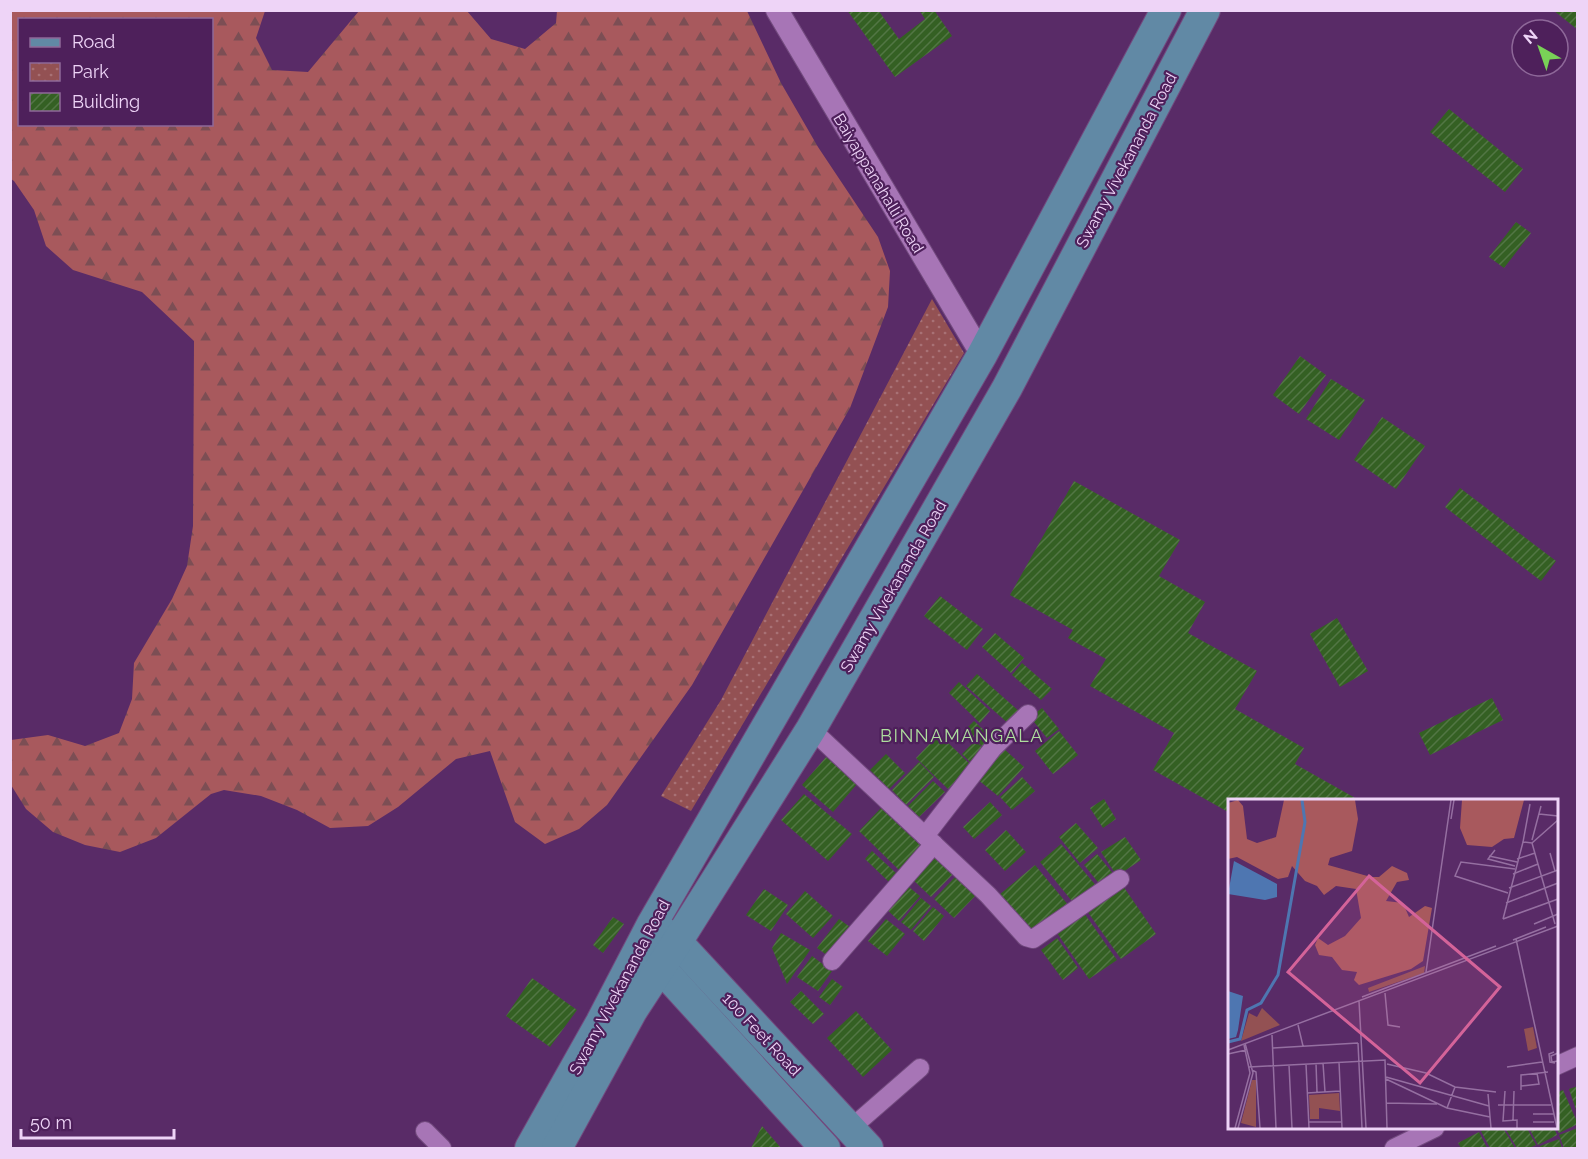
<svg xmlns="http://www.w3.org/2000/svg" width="1588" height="1159" viewBox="0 0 1588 1159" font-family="Raleway,sans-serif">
<defs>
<pattern id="forest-firs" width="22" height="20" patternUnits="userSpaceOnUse" patternTransform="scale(1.5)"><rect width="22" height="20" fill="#a8595d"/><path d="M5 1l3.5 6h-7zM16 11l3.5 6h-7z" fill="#7c4e54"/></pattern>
<pattern id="park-dots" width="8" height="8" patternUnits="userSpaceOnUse" patternTransform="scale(1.5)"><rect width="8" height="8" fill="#935153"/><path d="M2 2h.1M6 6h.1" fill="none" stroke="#a87175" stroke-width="1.8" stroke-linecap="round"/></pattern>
<pattern id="building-hatch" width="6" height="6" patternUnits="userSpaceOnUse" patternTransform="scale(1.5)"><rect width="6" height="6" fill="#346023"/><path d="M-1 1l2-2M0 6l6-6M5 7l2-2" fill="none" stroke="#527644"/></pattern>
</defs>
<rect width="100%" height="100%" fill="#592b67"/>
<path fill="url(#forest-firs)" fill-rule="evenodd" d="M11,10L265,11L256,38L272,70L308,72L359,11H467L491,39L525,49L556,23L557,11H747L781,83L818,147L878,237L890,271L888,307L850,408L692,685L607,805L579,829L545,844L515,822L490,751L456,759L398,807L368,826L330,828L297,810L261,796L224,790L211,794L156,838L120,852L85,845L53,832L26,809L11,785V740L48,735L85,746L119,733L132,699L134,663L172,599L187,566L193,526L194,341L142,292L73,270L46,246L34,210L14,181L11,179ZM20,20H212V124H20Z"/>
<path fill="url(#park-dots)" d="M932,299L964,353L691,811L661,796L721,700Z"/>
<g fill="url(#building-hatch)">
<path d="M847,10H878L899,39L925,19L919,10H934L952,36L895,77Z"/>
<path d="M1553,10H1578V30Z"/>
<path d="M1449,109L1523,169L1505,192L1430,132Z"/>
<path d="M1516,222L1531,233L1504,268L1489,257Z"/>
<path d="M1300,356L1326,375L1299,414L1273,395Z"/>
<path d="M1331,379L1365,400L1339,440L1306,419Z"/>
<path d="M1382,417L1425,446L1396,489L1354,460Z"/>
<path d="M1074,481L1180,540L1159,576L1205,602L1188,633L1257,671L1235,709L1304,748L1295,764L1357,799L1356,800H1230V813L1153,770L1174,733L1090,686L1106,659L1068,638L1073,630L1010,595Z"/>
<path d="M1460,488L1556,561L1541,581L1445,507Z"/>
<path d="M940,596L983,629L967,650L924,616Z"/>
<path d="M1337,618L1368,671L1340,687L1310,634Z"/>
<path d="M995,633L1024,658L1011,673L982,647Z"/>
<path d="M1022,663L1052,689L1041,700L1012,675Z"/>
<path d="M977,674L1021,713L1010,725L966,686Z"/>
<path d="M959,682L990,711L980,723L949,693Z"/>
<path d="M1492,698L1503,720L1430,755L1419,733Z"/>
<path d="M1042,708L1059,729L1047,738L1030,717Z"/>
<path d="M974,721L992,738L983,747L965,730Z"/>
<path d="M1059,731L1078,755L1053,774L1035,751Z"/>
<path d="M939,734L971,765L948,789L916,758Z"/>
<path d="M975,741L984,749L970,762L962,754Z"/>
<path d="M1004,749L1024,767L998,796L977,779Z"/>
<path d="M886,754L905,773L889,789L870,770Z"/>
<path d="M826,757L857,784L833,812L802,785Z"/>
<path d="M919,762L934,777L906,805L892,790Z"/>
<path d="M1022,777L1035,791L1012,810L1000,797Z"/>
<path d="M933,781L945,792L919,817L908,806Z"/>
<path d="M804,794L852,834L828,861L781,820Z"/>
<path d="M1104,799L1116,819L1103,828L1090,808Z"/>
<path d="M990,802L1002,815L974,839L963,827Z"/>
<path d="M881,808L922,847L899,870L859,831Z"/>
<path d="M1076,823L1098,848L1080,863L1059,837Z"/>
<path d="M1006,830L1026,852L1005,871L985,850Z"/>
<path d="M1125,837L1141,860L1117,876L1101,852Z"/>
<path d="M1061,844L1098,888L1076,906L1040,862Z"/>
<path d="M872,851L896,873L889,882L865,859Z"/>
<path d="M934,851L955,872L931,897L910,877Z"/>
<path d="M1097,854L1115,876L1102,887L1084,865Z"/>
<path d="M1035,865L1069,906L1033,936L999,895Z"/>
<path d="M959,873L979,892L954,918L934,899Z"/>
<path d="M904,883L920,896L899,921L884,907Z"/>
<path d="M1123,886L1156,934L1121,959L1087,911Z"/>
<path d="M764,889L788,905L771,931L746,915Z"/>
<path d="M805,891L833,916L813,938L786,914Z"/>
<path d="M921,898L931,906L911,930L901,922Z"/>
<path d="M933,907L944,916L924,941L913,931Z"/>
<path d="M1084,913L1117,960L1089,979L1057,933Z"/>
<path d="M613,917L624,924L603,953L593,945Z"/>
<path d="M839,919L850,927L828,956L817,948Z"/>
<path d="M886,919L905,934L887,956L868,941Z"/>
<path d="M781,933L810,950L787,984L772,948Z"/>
<path d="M1057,938L1078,968L1063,980L1041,950Z"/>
<path d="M812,956L832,971L818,991L797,977Z"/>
<path d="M532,978L577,1010L550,1047L506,1016Z"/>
<path d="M832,979L843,987L830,1005L819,997Z"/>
<path d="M801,991L824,1014L813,1024L790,1002Z"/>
<path d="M856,1011L892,1050L863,1077L827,1038Z"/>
<path d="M1578,1086V1113H1577L1569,1089Z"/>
<path d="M1563,1090L1578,1124L1559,1133L1556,1128V1093Z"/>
<path d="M762,1126L781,1148H751Z"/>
<path d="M1487,1128H1503L1515,1148H1490L1481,1131Z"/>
<path d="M1505,1128H1527L1536,1145L1529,1148H1517Z"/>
<path d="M1529,1128H1554L1557,1135L1538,1145Z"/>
<path d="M1578,1128V1148H1564L1559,1135Z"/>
<path d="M1479,1132L1487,1148H1461L1458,1143Z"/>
<path d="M1559,1139L1562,1148H1541L1540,1146Z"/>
</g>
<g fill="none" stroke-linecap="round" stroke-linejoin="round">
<defs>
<g id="minor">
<path d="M811,729L988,895L1026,937L1033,939L1120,879"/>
<path d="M925,836L993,748L1028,714"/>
<path d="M832,961L934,844"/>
<path d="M1556,1066L1578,1056"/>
<path d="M850,1129L920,1068"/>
<path d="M425,1131L442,1148"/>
<path d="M1394,1148L1435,1128"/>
</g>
<path id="tertiary" d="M777,10L982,355"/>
<g id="primary">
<path d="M662,931L677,942L868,1148"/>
<path d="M646,954L660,967L825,1148"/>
<path d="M530,1148L601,1022L652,924L982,355L1166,10"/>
<path d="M557,1148L632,1011L677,942L811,729L1007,388L1205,10"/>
</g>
</defs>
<use href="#minor" stroke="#724a7e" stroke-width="20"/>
<use href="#tertiary" stroke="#724a7e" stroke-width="24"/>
<use href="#primary" stroke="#724a7e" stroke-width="32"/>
<use href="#minor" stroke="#a775b6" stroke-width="18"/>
<use href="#tertiary" stroke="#a775b6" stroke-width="22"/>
<use href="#primary" stroke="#6189a5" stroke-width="30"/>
</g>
<g text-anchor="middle" stroke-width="4.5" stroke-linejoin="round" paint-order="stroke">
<g font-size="16" fill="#eed4f7" stroke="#4e205b">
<text transform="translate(1126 160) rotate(-62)" y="6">Swamy Vivekananda Road</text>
<text transform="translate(879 183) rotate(59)" y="6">Baiyappanahalli Road</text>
<text transform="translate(893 586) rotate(-60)" y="6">Swamy Vivekananda Road</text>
<text transform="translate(619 987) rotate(-62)" y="6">Swamy Vivekananda Road</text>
<text transform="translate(762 1034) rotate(47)" y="6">100 Feet Road</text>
</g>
<g font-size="18" letter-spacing="1.5" fill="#aede9e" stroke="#4e205b">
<text x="962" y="742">BINNAMANGALA</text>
</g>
</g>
<g transform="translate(1228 799)">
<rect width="330" height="330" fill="#592b67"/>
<path d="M34,209L52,226L13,242L21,214L29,218Z" fill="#935153"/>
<path d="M10,1L15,7L19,40L29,44L48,38L56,1H127L130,20L124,52L102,59L100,66L143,78H151L164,67L179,74L181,81L169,83L158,102L175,104L181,118L197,107L204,109L195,162L183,170L131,186L126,181L129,173L114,171L104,158L91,156L87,146L90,139L100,146L117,137L133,119L128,90L108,87L96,96L89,87L77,82L64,67L60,78L50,80L9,58L0,60V4ZM234,1H296L286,39L276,40L264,48L239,46L232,29Z" fill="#a8595d"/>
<path d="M197,167L196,174L141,193L140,189ZM305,228L309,249L300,252L296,230ZM24,281H28V328L13,324ZM111,294L112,312L91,309V320H82L81,296Z" fill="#935153"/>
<path d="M6,62L49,85V98L37,101L0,95ZM0,192L15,197L10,231L8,238L0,240Z" fill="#4e76b1"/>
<path fill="none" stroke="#4e76b1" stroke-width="3" d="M0,243L12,240L19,211L33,204L50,176L77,23L74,1"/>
<path fill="none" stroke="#956fa1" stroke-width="1.5" d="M302,5L295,43L304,44L330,21M311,15L330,17M223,20L226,1M304,41L313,7M304,44L327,125M267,51L260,60L287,67M322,54L327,72M261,57L289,63M289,60L307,54M285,75L310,65M281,89L330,71M280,94L227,77L233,63L287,70M278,104L330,84M275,120L295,43M275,120L330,100M306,125L330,115M288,140L329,329M285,141L318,128M198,173L223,1M157,194L160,226L172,228M134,198L268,147M131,202L138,329M70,226L75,247M44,236L48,329M130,244L134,329M45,249L130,244M0,251L330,127M326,253L321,255L322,263L327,264M330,254L323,257L324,263L330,262M0,255L18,251M111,263L114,329M88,264L89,293M95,264L97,293M78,265L81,329M159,265L198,274L227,288L268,293M61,266L64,329M21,268L157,261L159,329M279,268L314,263M24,271L28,273L32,329M158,278L261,307M158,280L219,309L262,318M293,287L311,285L309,274M293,291V276L320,273M277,292L275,322L289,321V329M79,294L112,292M260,295L263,329M158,304L209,305M270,306H323M219,309L227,288M305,315H326M285,321L286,292M80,323H113M305,323H326M7,329L22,274L16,246M10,329L25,274L17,244"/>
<path fill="#d46399" fill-opacity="0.15" stroke="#d46399" stroke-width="3" d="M141,77L272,188L192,284L60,173Z"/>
<rect width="330" height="330" fill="none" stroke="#eed4f7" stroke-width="3"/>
</g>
<rect width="1588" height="1159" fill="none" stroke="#eed4f7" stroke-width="24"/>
<rect x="18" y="18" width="195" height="108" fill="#4e205b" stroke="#8e6899" stroke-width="1.5"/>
<rect x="30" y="38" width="30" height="9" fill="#6189a5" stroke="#8e6899" stroke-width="1.5"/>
<text x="72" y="48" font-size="18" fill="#eed4f7">Road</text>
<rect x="30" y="63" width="30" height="18" fill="url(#park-dots)" stroke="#8e6899" stroke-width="1.5"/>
<text x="72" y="78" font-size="18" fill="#eed4f7">Park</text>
<rect x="30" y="93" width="30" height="18" fill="url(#building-hatch)" stroke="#8e6899" stroke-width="1.5"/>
<text x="72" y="108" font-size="18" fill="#eed4f7">Building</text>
<g transform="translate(1540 48) rotate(320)"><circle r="28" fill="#4e205b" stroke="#8e6899" stroke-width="1.5"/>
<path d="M0-4.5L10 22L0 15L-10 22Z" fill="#79d157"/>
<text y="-9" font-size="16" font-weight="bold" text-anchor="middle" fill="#eed4f7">N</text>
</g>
<path d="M21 1129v9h153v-9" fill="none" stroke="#eed4f7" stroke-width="3"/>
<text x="30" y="1129" font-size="18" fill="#eed4f7" stroke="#4e205b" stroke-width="4.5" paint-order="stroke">50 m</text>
</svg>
